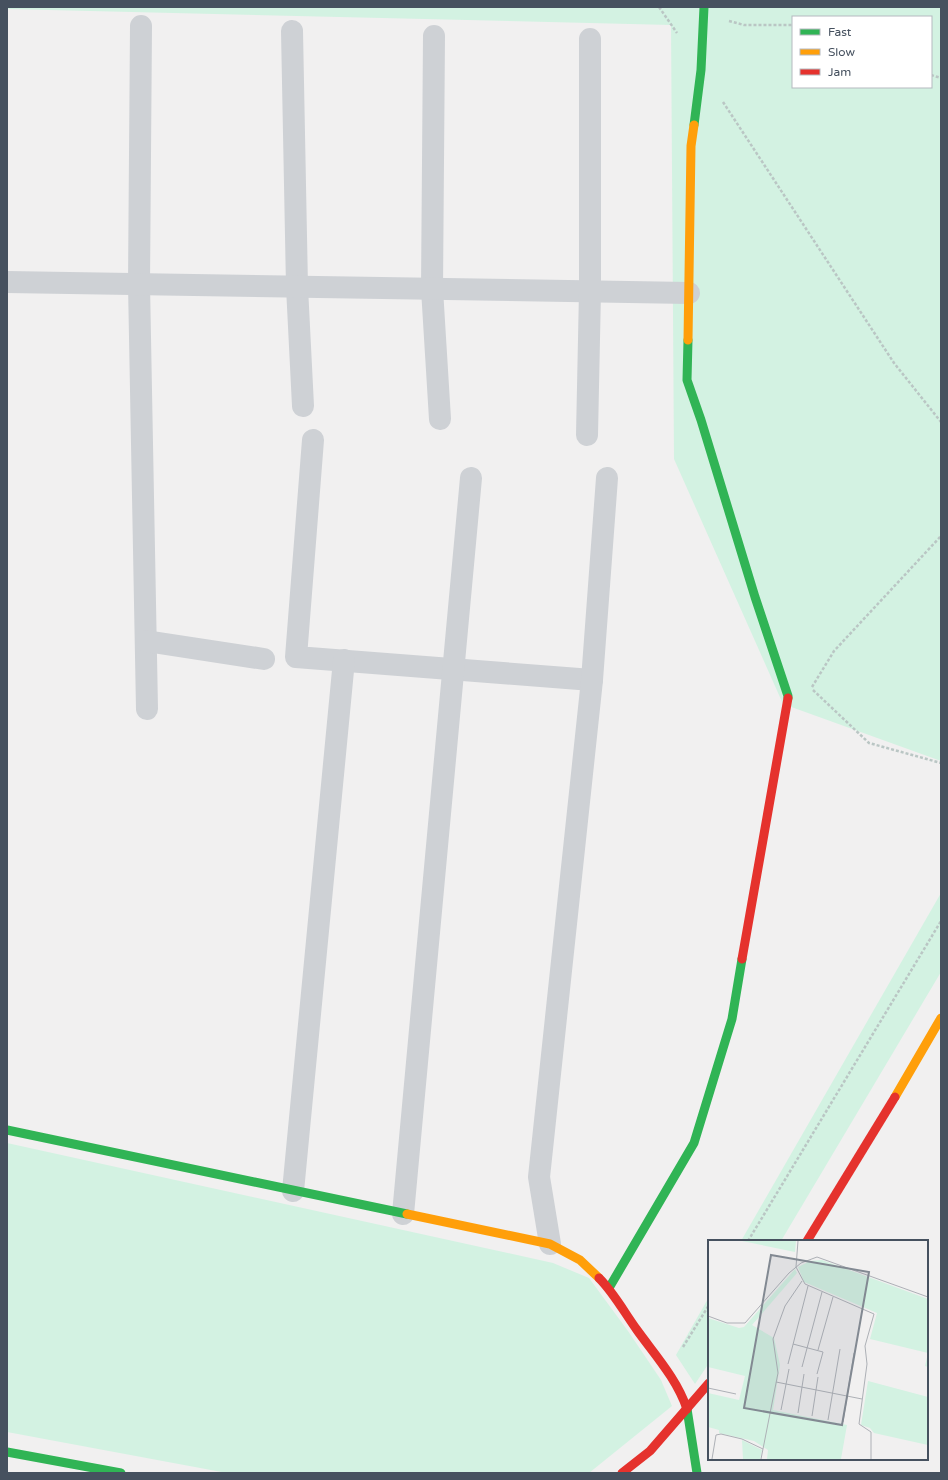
<svg xmlns="http://www.w3.org/2000/svg" width="948" height="1480" viewBox="0 0 948 1480" font-family="'Varela Round',sans-serif">
<rect width="100%" height="100%" fill="#f1f0f0"/>
<g fill="#d3f2e2" fill-rule="evenodd">
<path d="M7,7H941V761L783,704L674,459L671,25L7,9ZM793,17H931V87H793Z"/>
<path d="M941,893V972L781,1241H741Z"/>
<path d="M7,1143L553,1263L589,1278L628,1331L661,1380L672,1406L589,1473H227L7,1432Z"/>
<path d="M709,1297V1363L695,1384L676,1355Z"/>
</g>
<g fill="none" stroke-linecap="round" stroke-linejoin="round">
<g stroke="#bac6c4" stroke-width="2.5" stroke-dasharray="3 2" stroke-linecap="butt">
<path d="M659,7L677,33"/>
<path d="M729,21L744,25H793"/>
<path d="M931,75L941,78"/>
<path d="M723,102L894,363L941,422"/>
<path d="M812,687L834,651L941,536"/>
<path d="M813,690L869,743L941,763"/>
<path d="M748,1241L941,921"/>
<path d="M683,1347L709,1305"/>
</g>
<g stroke="#ced1d5" stroke-width="22">
<path d="M141,26L139,284L147,709"/>
<path d="M292,31L297,287L303,406"/>
<path d="M434,36L432,289L440,419"/>
<path d="M7,282L689,293"/>
<path d="M587,435L590,291V39"/>
<path d="M313,440L296,657L592,680"/>
<path d="M146,641L264,659"/>
<path d="M293,1191L344,660"/>
<path d="M403,1214L471,478"/>
<path d="M550,1244L539,1177L592,680L607,478"/>
</g>
<g stroke="#30b455" stroke-width="9">
<path d="M694,125L701,70L704,7"/>
<path d="M688,340L687,380L701,420L755,597L788,696V698"/>
<path d="M7,1130L407,1214"/>
<path d="M609,1288L694,1143L732,1019L742,959"/>
<path d="M687,1409L697,1473"/>
<path d="M7,1452L121,1473"/>
</g>
<g stroke="#ff9f0a" stroke-width="9">
<path d="M688,340L691,146L694,125"/>
<path d="M895,1097L941,1018"/>
<path d="M407,1214L550,1244L580,1260L599,1278"/>
</g>
<g stroke="#e5322d" stroke-width="9">
<path d="M742,959L788,698"/>
<path d="M807,1241L895,1097"/>
<path d="M599,1278C614,1293 624,1312 637,1330C655,1355 677,1379 687,1409"/>
<path d="M622,1473L650,1451L709,1383"/>
</g>
</g>
<g transform="translate(708 1240)">
<rect width="220" height="220" fill="#f1f0f0"/>
<path d="M34,1H88L87,12ZM114,20L220,59V127L217,126L220,113L162,99L169,73L96,42L90,27L102,21ZM87,29L89,33L44,85L66,98L72,125L65,170L139,185L133,219H59L60,210L46,201L11,193V190L0,187V153L31,160L37,136L0,127V78L31,88L36,87ZM160,141L220,157V205L166,193L162,188L153,185ZM34,200L54,210L52,219H35Z" fill="#d3f2e2"/>
<path fill="none" stroke="#adb0b6" stroke-width="1" d="M90,1L88,27L97,44L166,74L157,106L159,124L151,184L163,192V219M0,76L19,83H37L81,33L93,23L109,17L220,57M85,104L115,112L109,134M110,110L125,57M80,124L100,46M94,127L114,52M68,142L154,159M0,148L28,154M73,170L81,129M90,173L96,134M104,176L110,137M120,180L132,109M135,182L146,113M4,219L8,195L13,194L34,199L55,209M53,219L70,133L65,99L77,66L94,41"/>
<path fill="#828992" fill-opacity="0.15" stroke="#828992" stroke-width="2" d="M63,15L161,32L134,185L36,168Z"/>
<rect width="220" height="220" fill="none" stroke="#46515f" stroke-width="2"/>
</g>
<rect width="948" height="1480" fill="none" stroke="#46515f" stroke-width="16"/>
<rect x="792" y="16" width="140" height="72" fill="#ffffff" stroke="#b5b9bf"/>
<rect x="800" y="29" width="20" height="6" fill="#30b455" stroke="#b5b9bf"/>
<text x="828" y="36" font-size="12" fill="#46515f">Fast</text>
<rect x="800" y="49" width="20" height="6" fill="#ff9f0a" stroke="#b5b9bf"/>
<text x="828" y="56" font-size="12" fill="#46515f">Slow</text>
<rect x="800" y="69" width="20" height="6" fill="#e5322d" stroke="#b5b9bf"/>
<text x="828" y="76" font-size="12" fill="#46515f">Jam</text>
</svg>
